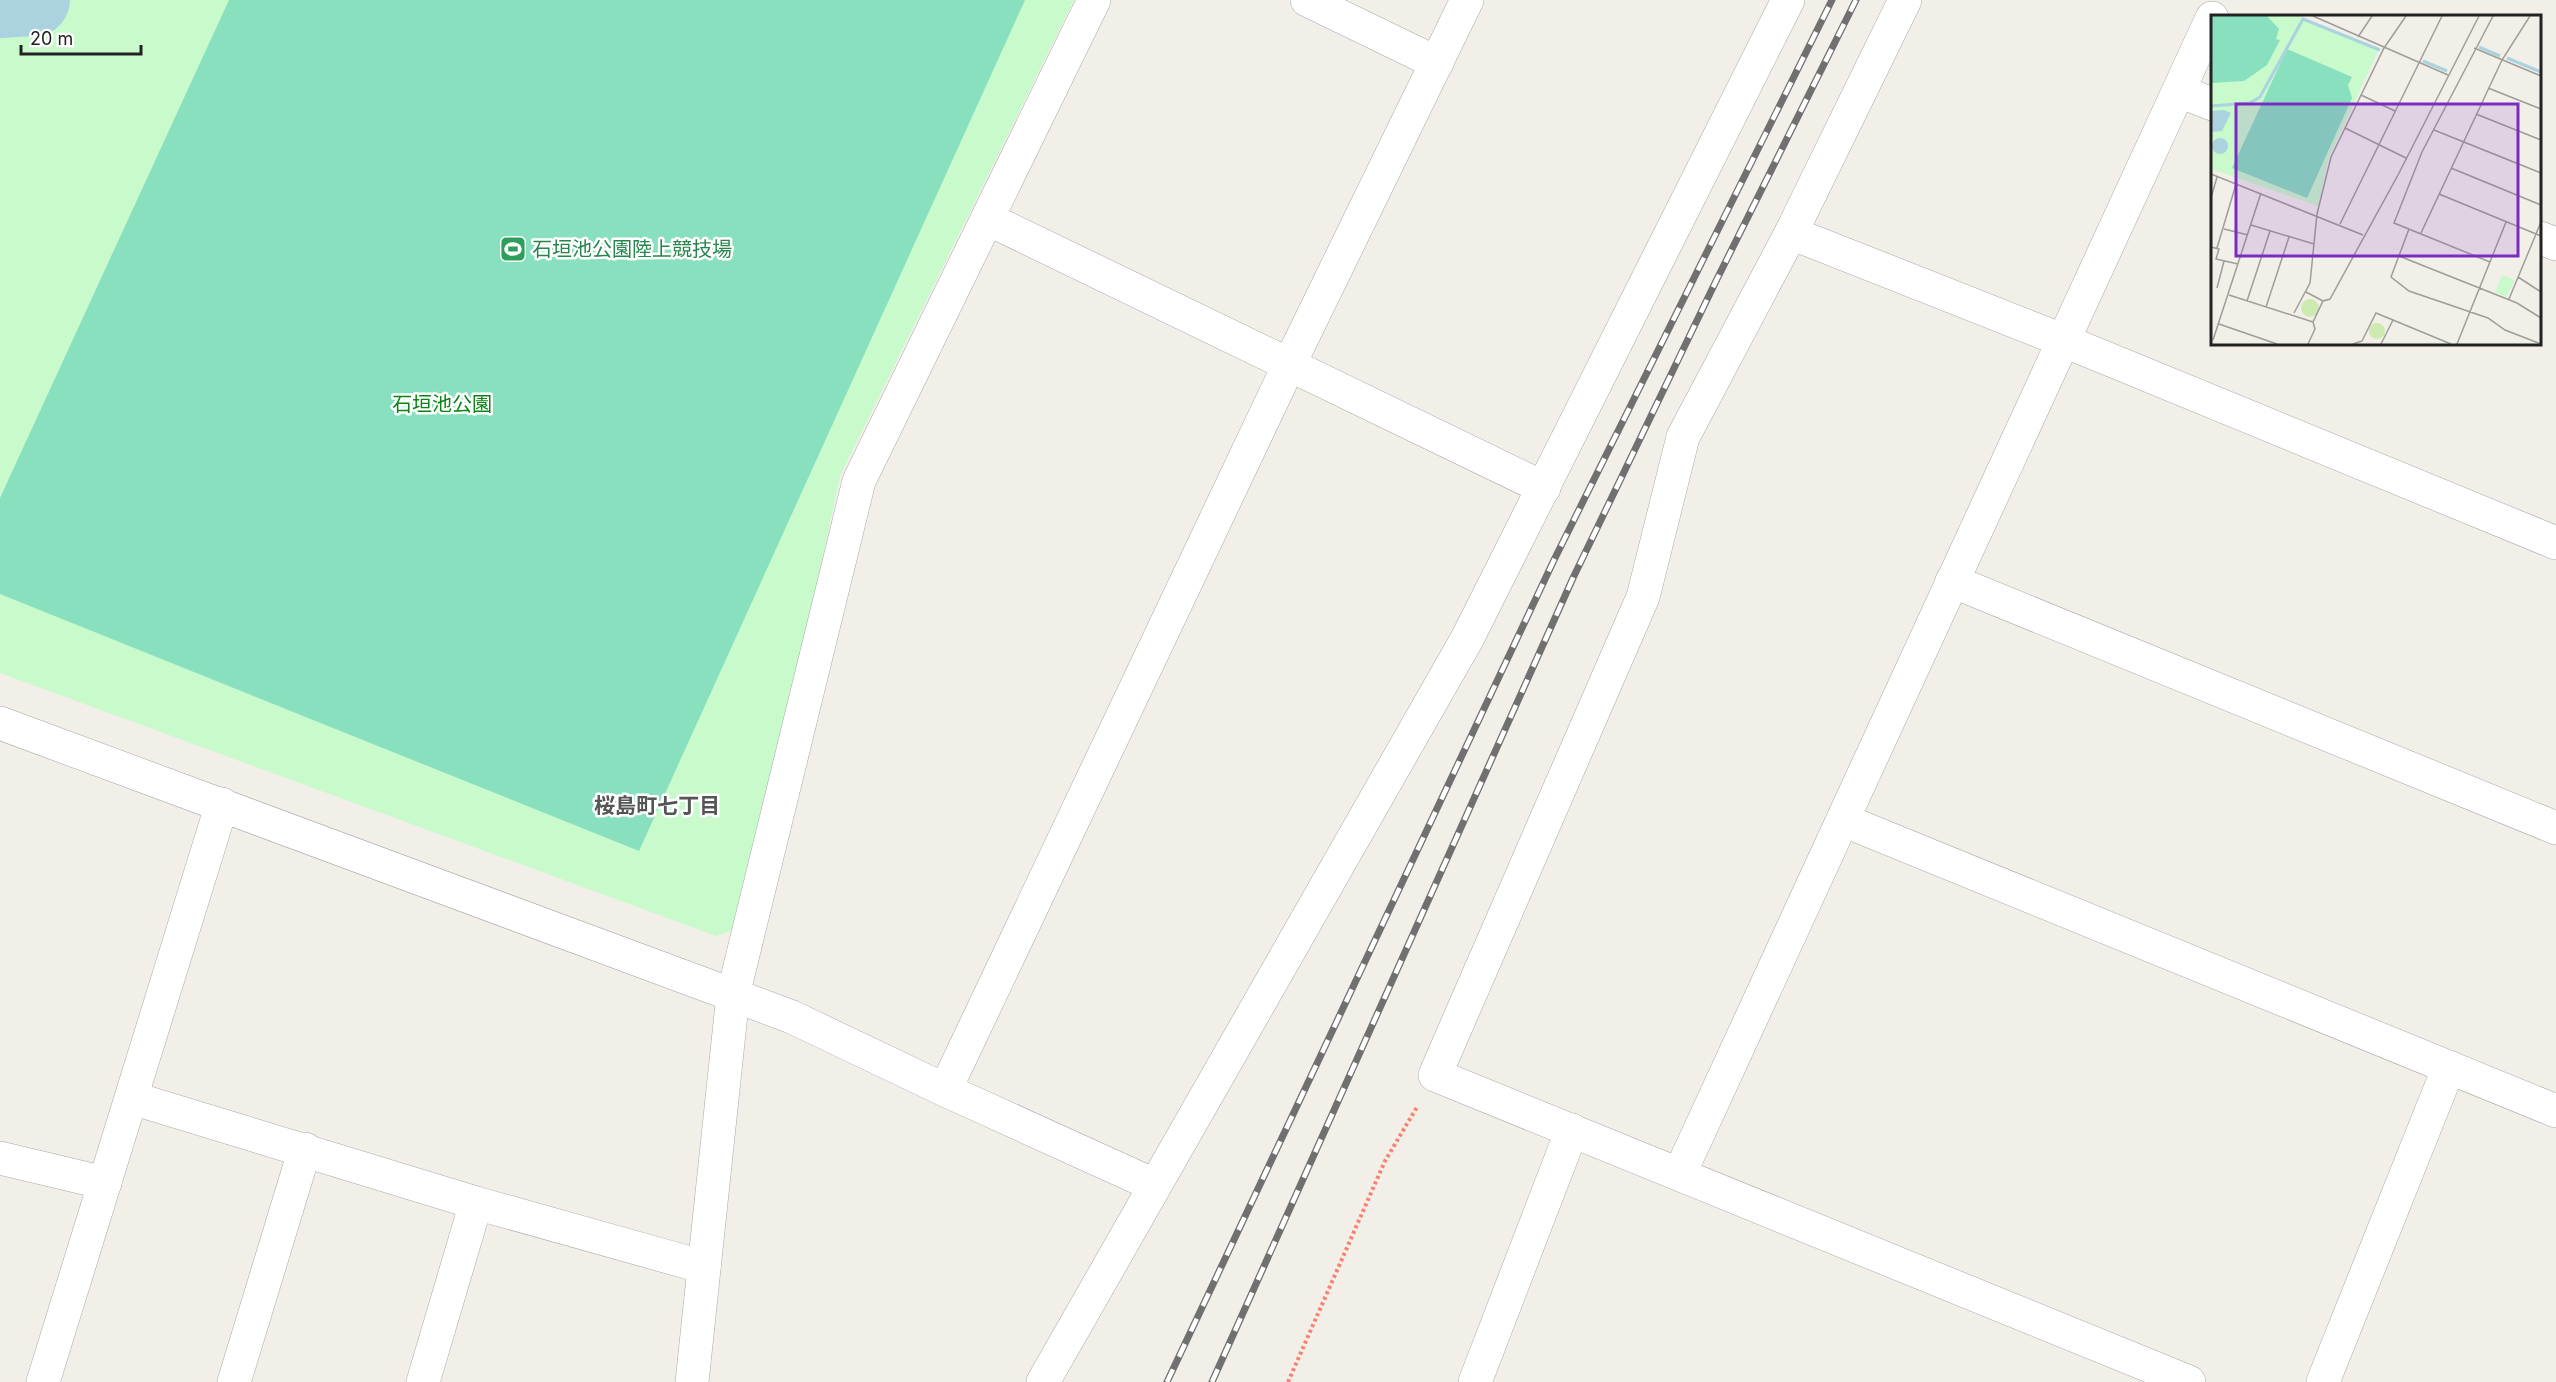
<svg xmlns="http://www.w3.org/2000/svg" width="2556" height="1382" viewBox="0 0 2556 1382" font-family="Inter,'Noto Sans JP',sans-serif">
<rect width="100%" height="100%" fill="#f2efe9"/>
<path fill="#c8facc" d="M0,0H1074L840,476L744,926L716,936L0,673Z"/>
<path fill="#88e0be" d="M229,0H1025L639,851L0,594V498Z"/>
<g fill="none" stroke-linecap="round" stroke-linejoin="round">
<path stroke="#aad3df" stroke-width="72" d="M0,2L34,0"/>
<defs>
<g id="minor">
<path d="M1094,0L859,481L733,995L792,1017L945,1090L1154,1185"/>
<path d="M1307,0L1437,63"/>
<path d="M1905,0L1791,233L1683,437L1643,597L1435,1075L2189,1382"/>
<path d="M2179,91L2212,104"/>
<path d="M988,219L1544,488"/>
<path d="M1791,233L2062,340L2556,543"/>
<path d="M2540,238L2556,244"/>
<path d="M1952,581L2556,828"/>
<path d="M1843,820L2556,1111"/>
<path d="M945,1090L1289,365L1467,0"/>
<path d="M132,1098L476,1203L704,1267"/>
<path d="M0,1158L105,1183"/>
<path d="M1680,1173L2212,18"/>
<path d="M43,1382L222,804"/>
<path d="M234,1382L305,1149"/>
<path d="M423,1382L476,1203"/>
<path d="M1043,1382L1467,639L1788,0"/>
<path d="M1475,1382L1572,1130"/>
<path d="M2323,1382L2449,1067"/>
</g>
<path id="tertiary" d="M0,723L733,995L692,1382"/>
</defs>
<use href="#minor" stroke="#a9a9a9" stroke-width="34"/>
<use href="#tertiary" stroke="#a9a9a9" stroke-width="34"/>
<path stroke="#fa8072" stroke-width="4" stroke-dasharray="3 3" stroke-linecap="butt" d="M1288,1382L1385,1161L1417,1107"/>
<use href="#minor" stroke="#fff" stroke-width="33"/>
<use href="#tertiary" stroke="#fff" stroke-width="33"/>
<defs>
<g id="rail">
<path d="M1167,1382L1554,560L1832,0"/>
<path d="M1212,1382L1573,578L1716,281L1856,0"/>
</g>
</defs>
<use href="#rail" stroke="#707070" stroke-width="7"/>
<use href="#rail" stroke="#fff" stroke-width="4.5" stroke-dasharray="14" stroke-linecap="butt"/>
</g>
<defs>
<symbol id="stadium-square" viewBox="-11 -11 22 22"><rect x="-9" y="-9" width="18" height="18" rx="4" fill="#2e9e5b" stroke="#fff"/><path d="M0-5a6.5 5 0 1 0 0 10a6.5 5 0 1 0 0-10ZM-3.5-1.8h7v3.6h-7Z" fill="#fff"/></symbol>
</defs>
<g fill-rule="evenodd">
<use href="#stadium-square" x="498" y="234" width="30" height="30"/>
</g>
<g text-anchor="middle" stroke-width="5" stroke-linejoin="round" paint-order="stroke">
<g font-size="20" fill="#27864d" stroke="#fff" text-anchor="start">
<text x="532" y="256">石垣池公園陸上競技場</text>
</g>
<g font-size="20" fill="#0c8416" stroke="#fff">
<text x="442" y="411">石垣池公園</text>
</g>
<g font-size="21" font-weight="bold" fill="#555" stroke="#fff">
<text x="657" y="813">桜島町七丁目</text>
</g>
</g>
<g transform="translate(2211 15)">
<rect width="330" height="330" fill="#f2efe9"/>
<path d="M90 293a9 9 0 1 1 18 0a9 9 0 1 1-18 0ZM158 316a8 8 0 1 1 16 0a8 8 0 1 1-16 0Z" fill="#cdebb0"/>
<path d="M0,1H87L168,34L118,142L107,191L0,154ZM291,260L304,265L295,282L284,277Z" fill="#c8facc"/>
<path d="M0,1H56L68,14L65,24L69,25L56,50L33,66L0,68ZM76,34L141,62L137,70L141,83L96,183L21,153Z" fill="#88e0be"/>
<path d="M13,95L20,98L11,116L0,117V96ZM1 131a8 8 0 1 1 16 0a8 8 0 1 1-16 0Z" fill="#aad3df"/>
<path fill="none" stroke="#aad3df" stroke-width="3" d="M268,32L289,41M296,43L330,57M212,46L236,56M0,91L39,88L49,82L92,4L169,35"/>
<path fill="none" stroke="#9f9d99" stroke-width="1.5" d="M102,1L237,60M147,22L161,1M263,33L330,61M277,73L330,94M150,80L184,96M265,99L330,125M134,113L195,143M223,115L330,158M240,153L330,190M0,159L152,220M228,179L330,221M0,183L6,162M129,209L231,1M40,210L103,229M13,214L37,220M198,214L180,262L198,276L277,303L294,315L330,329M210,218L291,45L319,1M0,232L8,234L5,244L27,249M6,233L25,169M188,241L306,288L330,303M279,247L183,208L211,137L282,1M307,262L330,277M6,273L13,246M95,277L112,286M18,280L102,307L112,286L119,284L187,160L268,1M298,284L330,207M36,286L59,216M55,292L78,222M83,298L99,268L106,199L120,142L173,33L195,1M8,309L66,329M2,325L50,178M97,329L104,314L102,307M142,329L151,326L165,298L240,329M170,329L182,305M246,329L295,207"/>
<path fill="#7b2cbf" fill-opacity="0.15" stroke="#7b2cbf" stroke-width="3" d="M25,89H307V241H25Z"/>
<rect width="330" height="330" fill="none" stroke="#222" stroke-width="3"/>
</g>
<path d="M21 45v9h120v-9" fill="none" stroke="#222222" stroke-width="3"/>
<text x="30" y="45" font-size="18" fill="#222222" stroke="#ffffff" stroke-width="4.5" paint-order="stroke">20 m</text>
</svg>
